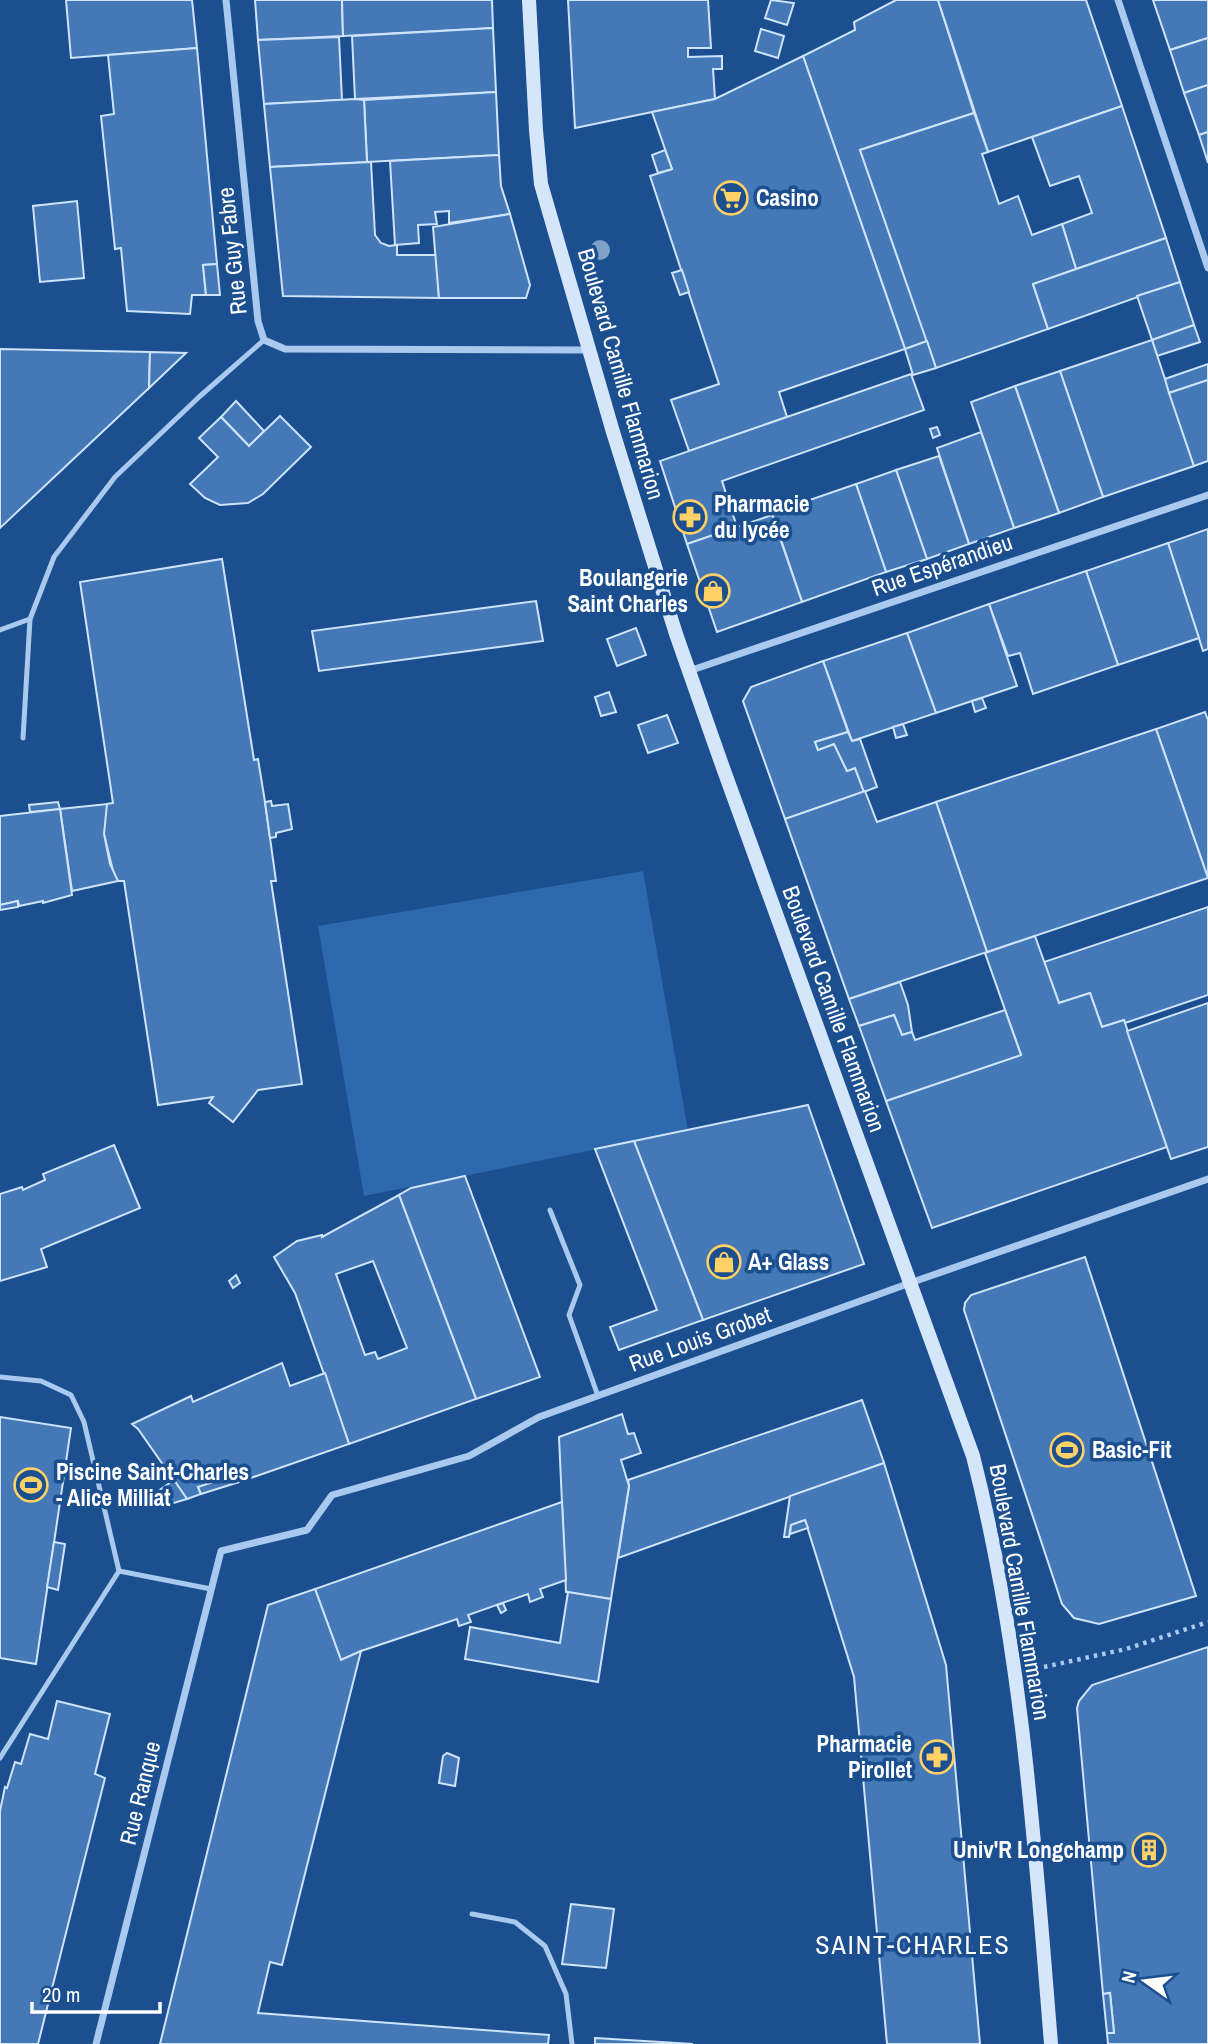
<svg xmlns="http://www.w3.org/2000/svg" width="1208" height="2044" viewBox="0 0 1208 2044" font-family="'Archivo Narrow',sans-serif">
<rect width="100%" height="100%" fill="#1b4f8f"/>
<path fill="#2e69ad" d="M643,871L688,1131L364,1196L318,926Z"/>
<g fill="#4478b7" stroke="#cfe3fa" stroke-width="2" fill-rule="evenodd">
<path d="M66,0H192L197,48L71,58Z"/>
<path d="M255,0H342L343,36L258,40Z"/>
<path d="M342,0H492L493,28L343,36Z"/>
<path d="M568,0H708L711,48H688V57L722,56V69H713L715,99L575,128Z"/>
<path d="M771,0L794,3L787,25L765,18Z"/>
<path d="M896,0H938L974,113L860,150L927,341L905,349L803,56L855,30L854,22Z"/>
<path d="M938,0H1086L1122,106L988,152Z"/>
<path d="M1153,0H1208V38L1170,50Z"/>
<path d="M493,28L496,92L355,99L352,36Z"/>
<path d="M761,29L784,36L778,58L755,51Z"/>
<path d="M339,37L342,100L264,104L258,40Z"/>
<path d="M1208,38V85L1184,93L1170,50Z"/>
<path d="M197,48L217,264L203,265L206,295H192L190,314L127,311L121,248L115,249L101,116L114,114L108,55Z"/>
<path d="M803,56L905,349L779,392L787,417L689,451L671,400L719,384L650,176L672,169L652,112L715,99Z"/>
<path d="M1208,85V132L1199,135L1184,93Z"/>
<path d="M496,92L499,155L367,162L364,100Z"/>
<path d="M355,99L364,100L367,162L270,167L264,104Z"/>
<path d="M1122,106L1166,238L1076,269L1062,224L1092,213L1079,176L1050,186L1032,137Z"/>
<path d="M974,113L988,152L982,154L999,204L1018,196L1032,235L1062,224L1076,269L1033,284L1048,329L936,368L860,150Z"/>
<path d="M1208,132V163L1199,135Z"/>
<path d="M665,150L672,169L658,173L652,155Z"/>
<path d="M499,155L501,186L510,214L449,223V211L435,212L437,224L418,225L419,243L395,245L390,161Z"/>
<path d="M371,162L375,235L381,243L389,246L397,245V255H436L439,298L283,296L270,167Z"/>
<path d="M77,201L84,278L40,282L33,206Z"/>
<path d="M510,214L530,285L526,298H439L433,227Z"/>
<path d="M1166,238L1180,282L1048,329L1033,284Z"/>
<path d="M217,264L220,295H206L203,265Z"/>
<path d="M682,270L689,292L680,295L672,273Z"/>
<path d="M1180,282L1194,325L1152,340L1137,296Z"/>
<path d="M1194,325L1200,342L1157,356L1152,340Z"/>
<path d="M1152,340L1194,466L1103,497L1060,371Z"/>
<path d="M927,341L936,368L913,375L905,349Z"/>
<path d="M0,349L150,352L149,388L0,528Z"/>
<path d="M150,352L186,353L149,388Z"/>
<path d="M1208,364V380L1169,393L1165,379Z"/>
<path d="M1060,371L1103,497L1059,513L1015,386Z"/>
<path d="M911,374L924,410L722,481L737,527L687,544L660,461Z"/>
<path d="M1208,380V461L1194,466L1169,393Z"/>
<path d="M1015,386L1059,513L1014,528L971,402Z"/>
<path d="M236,401L264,431L249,446L221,417Z"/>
<path d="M280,416L311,447L263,494L248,503L220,505L205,498L190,484L218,457L199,438L221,417L249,446Z"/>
<path d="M937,427L940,435L933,438L930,429Z"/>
<path d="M981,432L1014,528L969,544L937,448Z"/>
<path d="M939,456L969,544L927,559L896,470Z"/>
<path d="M896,470L927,559L886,572L856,484Z"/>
<path d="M856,484L886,572L802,602L772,513Z"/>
<path d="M772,515L802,602L717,632L687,544Z"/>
<path d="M1208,529V649L1203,651L1168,543Z"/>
<path d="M1168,543L1199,638L1118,665L1086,571Z"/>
<path d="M222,559L254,760L258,759L265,802L276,881H271L302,1084L258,1090L233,1122L209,1103L213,1097L158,1105L124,881H118L114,875L104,834L105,809L107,804L113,803L80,582Z"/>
<path d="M1086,571L1118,665L1033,694L1020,653L1008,656L989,604Z"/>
<path d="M536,601L543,641L319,671L312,631Z"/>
<path d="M989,604L1017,686L936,713L907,633Z"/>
<path d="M636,628L646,655L617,666L607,639Z"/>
<path d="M907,633L936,713L852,741L823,661Z"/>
<path d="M823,661L848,732L815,742L818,750L834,744L847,771L855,768L864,792L785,819L743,701L751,687Z"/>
<path d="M609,692L616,712L601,716L595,697Z"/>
<path d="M982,698L986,708L975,712L972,701Z"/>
<path d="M1205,712L1208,720V878L1156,729Z"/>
<path d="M667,715L678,743L648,753L638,725Z"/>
<path d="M903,724L907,735L896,738L893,727Z"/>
<path d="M1156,729L1208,878L987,952L936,802Z"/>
<path d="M848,732L852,741L860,739L877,787L864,792L855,768L847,771L834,744L818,750L815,742Z"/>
<path d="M865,791L877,822L936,802L987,952L849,999L785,819Z"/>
<path d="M271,801L272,806L288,804L292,829L276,833V837L270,838L265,802Z"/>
<path d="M58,802L60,809L30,812L29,805Z"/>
<path d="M107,804L104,834L110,864L118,881L72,891L60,809Z"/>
<path d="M60,809L72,895L43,903V901L19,906L18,901L0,905V816Z"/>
<path d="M18,901V907L0,910V905Z"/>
<path d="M1208,907V995L1125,1023L1124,1020L1102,1027L1090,993L1059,1003L1044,962Z"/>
<path d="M1035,936L1059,1003L1090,993L1102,1027L1124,1020L1167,1147L932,1228L886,1101L1021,1055L985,953Z"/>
<path d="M900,982L908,1005L912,1032L902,1035L894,1015L859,1026L849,999Z"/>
<path d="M1208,1003V1147L1171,1159L1127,1031Z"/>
<path d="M1005,1010L1021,1055L886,1101L859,1026L894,1015L902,1035L912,1032L915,1040Z"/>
<path d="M808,1105L864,1264L703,1320L634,1141Z"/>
<path d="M634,1141L703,1320L619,1350L610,1327L657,1310L595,1149Z"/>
<path d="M114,1145L140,1208L41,1249L47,1267L0,1281V1194L22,1187L23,1190L45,1180L43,1174Z"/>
<path d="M465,1176L540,1377L476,1399L399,1195L411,1188Z"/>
<path d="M399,1195L476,1399L349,1444L295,1293L274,1257L297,1241L322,1235V1237ZM373,1261L407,1348L378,1359L375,1352L365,1355L336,1274Z"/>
<path d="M1085,1257L1196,1596L1099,1624L1074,1618L1062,1604L964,1310L965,1303L971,1295Z"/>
<path d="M236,1275L240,1283L233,1288L229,1281Z"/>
<path d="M282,1363L290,1386L325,1373L349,1444L239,1482L234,1467L220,1472L222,1479L198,1487L201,1494L187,1499L138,1429L132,1424L191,1396L193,1402Z"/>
<path d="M862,1400L884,1463L618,1558L629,1486L628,1480Z"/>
<path d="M622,1414L628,1434L634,1433L641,1453L621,1460L629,1486L611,1599L566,1592L559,1437Z"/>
<path d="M0,1417L71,1428L36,1664L0,1658Z"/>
<path d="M884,1463L946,1665L980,2044H887L854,1677L805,1520L791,1525L789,1537H784L790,1496Z"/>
<path d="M234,1467L239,1482L201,1494L198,1487L222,1479L220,1472Z"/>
<path d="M174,1480L187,1499L157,1508L151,1496Z"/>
<path d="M562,1502L566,1580L540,1589L543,1597L530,1602L528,1594L468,1615L471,1622L459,1626L457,1619L361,1651L341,1660L315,1589Z"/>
<path d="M805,1520L808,1528L790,1534L791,1525Z"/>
<path d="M54,1542L65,1544L58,1590L47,1587Z"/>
<path d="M315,1589L341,1660L361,1651L282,1965L270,1962L258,2013L549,2035L548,2044H160L268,1605Z"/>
<path d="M568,1592L611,1599L598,1682L465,1659L470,1627L560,1643Z"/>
<path d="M503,1603L506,1610L501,1613L497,1605Z"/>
<path d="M1208,1647V2044H1108L1107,2033H1114L1110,1993L1103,1994L1077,1708L1079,1701L1092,1685Z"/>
<path d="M57,1701L110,1714L95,1774L105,1778L38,2044H0V1811L5,1787L7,1788L15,1762L21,1764L30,1734L48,1739Z"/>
<path d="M447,1753L459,1758L455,1786L439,1783L443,1756Z"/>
<path d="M571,1904L614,1909L606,1968L562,1964Z"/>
<path d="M1110,1993L1114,2033H1107L1103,1994Z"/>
<path d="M595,2038L693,2044H595Z"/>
</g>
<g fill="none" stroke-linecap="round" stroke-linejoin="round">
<path stroke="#a9c9ee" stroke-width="4.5" stroke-dasharray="3.5 5" stroke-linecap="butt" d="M1044,1667L1126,1649L1208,1622"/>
<g stroke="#a9c9ee" stroke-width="5">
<path d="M0,630L30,619"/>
<path d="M23,738L30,619L54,557L115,477L199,397L264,340"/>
<path d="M550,1210L580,1285L569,1315L598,1396"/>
<path d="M0,1377L41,1381L71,1395L84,1422L119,1571"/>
<path d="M0,1758L119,1571L211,1589"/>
<path d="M472,1914L515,1922L545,1946L566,1994L572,2044"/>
</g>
<g stroke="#a9c9ee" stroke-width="7">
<path d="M226,0L258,321L264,340L285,349L589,350"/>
<path d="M1118,0L1208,268"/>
<path d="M689,671L1208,495"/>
<path d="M96,2044L221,1551L307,1530L332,1495L469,1456L539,1417L910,1283L1208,1179"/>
</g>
<path stroke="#d6e6fa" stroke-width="14" d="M529,0L536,130L541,184L613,432L676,634L722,765L973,1456C1022,1648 1035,1847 1051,2044"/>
</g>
<circle fill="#7ea0ca" cx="600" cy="250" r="10"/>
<defs>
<symbol id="supermarket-ring" viewBox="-11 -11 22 22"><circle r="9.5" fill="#1b4f8f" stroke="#ffd166" stroke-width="1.5"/><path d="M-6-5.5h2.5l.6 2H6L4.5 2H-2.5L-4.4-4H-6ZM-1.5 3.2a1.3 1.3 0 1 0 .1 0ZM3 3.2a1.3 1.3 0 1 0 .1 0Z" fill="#ffd166"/></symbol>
<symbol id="pharmacy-ring" viewBox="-11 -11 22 22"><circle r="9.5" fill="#1b4f8f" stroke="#ffd166" stroke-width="1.5"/><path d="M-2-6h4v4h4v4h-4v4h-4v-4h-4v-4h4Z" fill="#ffd166"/></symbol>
<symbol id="shop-ring" viewBox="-11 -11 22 22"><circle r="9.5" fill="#1b4f8f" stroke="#ffd166" stroke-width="1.5"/><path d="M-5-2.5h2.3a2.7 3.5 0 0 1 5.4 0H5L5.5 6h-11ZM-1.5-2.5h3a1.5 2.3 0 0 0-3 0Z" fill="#ffd166"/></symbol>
<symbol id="stadium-ring" viewBox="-11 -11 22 22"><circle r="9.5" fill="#1b4f8f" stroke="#ffd166" stroke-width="1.5"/><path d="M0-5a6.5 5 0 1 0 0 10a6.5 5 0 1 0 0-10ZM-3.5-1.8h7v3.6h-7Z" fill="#ffd166"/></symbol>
<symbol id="building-ring" viewBox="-11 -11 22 22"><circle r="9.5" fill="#1b4f8f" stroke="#ffd166" stroke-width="1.5"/><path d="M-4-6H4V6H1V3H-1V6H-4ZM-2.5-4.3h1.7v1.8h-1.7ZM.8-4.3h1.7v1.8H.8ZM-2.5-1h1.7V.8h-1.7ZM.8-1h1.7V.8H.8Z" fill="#ffd166"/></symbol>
</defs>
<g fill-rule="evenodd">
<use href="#supermarket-ring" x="712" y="179" width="38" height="38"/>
<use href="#pharmacy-ring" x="671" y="498" width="38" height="38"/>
<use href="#shop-ring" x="694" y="572" width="38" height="38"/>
<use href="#shop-ring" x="705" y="1243" width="38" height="38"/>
<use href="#stadium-ring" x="1048" y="1431" width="38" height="38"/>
<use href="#stadium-ring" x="12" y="1466" width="38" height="38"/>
<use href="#pharmacy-ring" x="918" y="1738" width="38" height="38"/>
<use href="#building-ring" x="1130" y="1831" width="38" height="38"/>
</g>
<g text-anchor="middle" stroke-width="7" stroke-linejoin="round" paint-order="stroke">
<g font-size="23" font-weight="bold" fill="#fff" stroke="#1b4f8f" text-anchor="start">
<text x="756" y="206">Casino</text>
<text x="714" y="512">Pharmacie<tspan x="714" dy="26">du lycée</tspan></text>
<text x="688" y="586" text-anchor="end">Boulangerie<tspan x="688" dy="26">Saint Charles</tspan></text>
<text x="748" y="1270">A+ Glass</text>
<text x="1092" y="1458">Basic-Fit</text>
<text x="56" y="1480">Piscine Saint-Charles<tspan x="56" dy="26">- Alice Milliat</tspan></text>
<text x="912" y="1752" text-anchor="end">Pharmacie<tspan x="912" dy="26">Pirollet</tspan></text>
<text x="1124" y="1858" text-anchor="end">Univ'R Longchamp</text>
</g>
<g font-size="23" fill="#fff" stroke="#1b4f8f">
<text transform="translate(232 251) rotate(-96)" y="8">Rue Guy Fabre</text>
<text transform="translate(621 374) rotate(74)" y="8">Boulevard Camille Flammarion</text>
<text transform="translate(942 565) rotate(-19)" y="8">Rue Espérandieu</text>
<text transform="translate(834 1009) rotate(70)" y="8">Boulevard Camille Flammarion</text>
<text transform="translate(700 1339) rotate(-20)" y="8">Rue Louis Grobet</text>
<text transform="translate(1020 1592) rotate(80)" y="8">Boulevard Camille Flammarion</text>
<text transform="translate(140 1793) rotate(-76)" y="8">Rue Ranque</text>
</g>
<g font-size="26" letter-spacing="2" fill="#fff" stroke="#1b4f8f">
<text x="913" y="1954">SAINT-CHARLES</text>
</g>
</g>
<g transform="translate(1145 1981) rotate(284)" stroke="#1b4f8f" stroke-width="5" paint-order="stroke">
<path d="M0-5L12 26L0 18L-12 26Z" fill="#ffffff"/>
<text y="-10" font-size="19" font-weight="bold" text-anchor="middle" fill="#ffffff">N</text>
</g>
<path d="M32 2002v10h128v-10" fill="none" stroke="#ffffff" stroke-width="3.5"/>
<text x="42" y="2002" font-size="21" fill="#ffffff" stroke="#1b4f8f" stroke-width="5" paint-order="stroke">20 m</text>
</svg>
